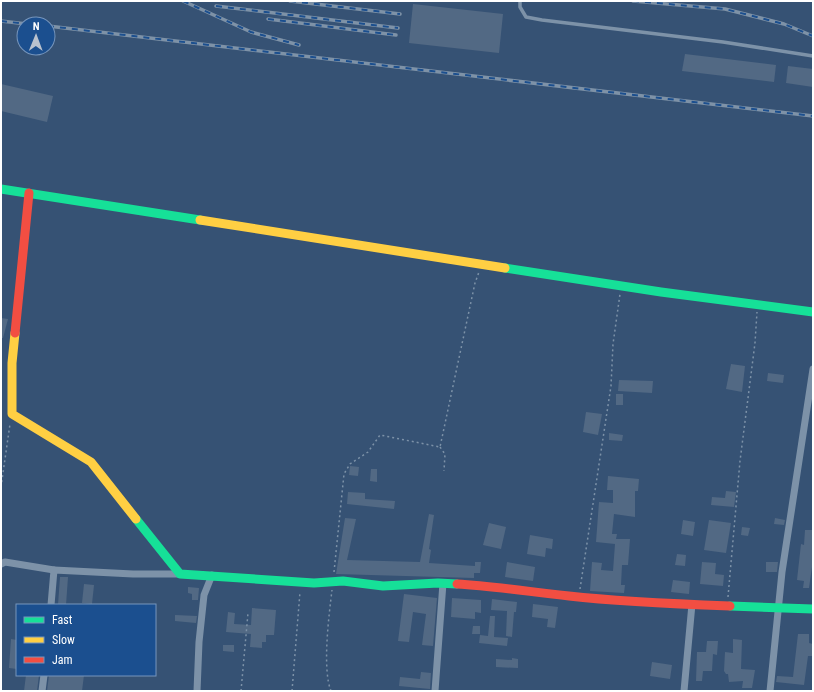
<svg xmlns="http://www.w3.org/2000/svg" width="814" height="692" viewBox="0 0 814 692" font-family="'Roboto Condensed',sans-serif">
<rect width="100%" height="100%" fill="#365274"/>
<g fill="#526984">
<path d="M413,4L503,14L499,53L409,43Z"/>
<path d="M685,54L776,65L774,82L682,71Z"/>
<path d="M788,66L813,69V87L786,83Z"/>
<path d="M1,84L53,96L47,122L1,111Z"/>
<path d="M1,318L8,319L3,338H1Z"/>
<path d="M731,364L745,366L742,392L726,389Z"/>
<path d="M768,373L784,375L783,383L767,381Z"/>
<path d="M619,380L653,381L652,393L618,391Z"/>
<rect x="616" y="394" width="7" height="11"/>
<path d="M586,412L602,414L598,435L583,432Z"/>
<path d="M609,433L623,435L622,441L609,440Z"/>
<path d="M350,466L359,467L358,476L349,475Z"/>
<path d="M371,469H377V482L370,481Z"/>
<path d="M608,476L639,479L638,491H635V517L614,514L612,534H617L616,539H630L628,565H622L621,585H625L624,593L590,591L592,562L602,563L601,570L613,571L615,544L596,542L599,502L613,503V490H607Z"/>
<path d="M726,491L736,492L734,507L711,505L712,497L725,498Z"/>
<path d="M348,492L365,493V499L395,501L394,509L347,504Z"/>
<path d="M429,514L434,515L429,549L431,550L429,563L475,566V562H481L480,573H474V578L336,574L345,518L356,519L347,560L420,562Z"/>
<path d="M775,518L785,520L784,525L774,524Z"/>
<path d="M683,520L695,522L693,536L681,534Z"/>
<path d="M709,520L731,523L726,553L704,550Z"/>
<path d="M489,523L506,527L501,549L483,545Z"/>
<path d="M742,527L750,528L748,536L741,535Z"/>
<path d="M805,530H813V560L809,588H803L804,581L797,580L801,544L804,545Z"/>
<path d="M530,535L553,539L552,549L546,548L545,557L527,554Z"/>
<path d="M677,554L686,555L685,566L675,565Z"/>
<path d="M507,562L535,567L533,581L505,577Z"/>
<path d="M702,562L716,563L715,574L724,575L723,586L700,584Z"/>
<path d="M766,562H778L777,572H766Z"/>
<path d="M60,577H68L66,605H58Z"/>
<path d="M673,580L690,582L689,594L671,592Z"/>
<path d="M84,584L94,585L92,604L82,603Z"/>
<path d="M188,587L199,588L198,600H192V594L188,593Z"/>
<path d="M404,594L437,598L433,646L422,645L426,614L413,612L409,642L398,641Z"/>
<path d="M452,598L481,600V613L475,612V619L451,617Z"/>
<path d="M492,599L517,602L516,612H514L512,637L506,636L507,611L491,610Z"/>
<path d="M533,604L558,607L555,628L547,627L548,619L532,617Z"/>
<path d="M252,608L276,610L274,635H266V642H262V648L250,647L251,634L226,632L228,612L235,613L234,624L251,625Z"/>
<path d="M175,615L197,616L196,623L175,621Z"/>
<path d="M490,616H495L494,637L508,638L507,646L479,643L480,635L488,636Z"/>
<path d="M473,626H480V634H472Z"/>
<path d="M798,634H809V643L813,644V656H808L804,685L776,682L777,676L793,677Z"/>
<path d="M11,639L17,640V669L9,668Z"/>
<path d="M733,639L742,640L741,669L755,670L752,688H742L743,681L729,682L728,674H726L724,671L725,652L733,653Z"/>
<path d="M707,641H718L717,655L713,654L712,671H703L702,681H696L697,652H706Z"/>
<path d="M223,645H234V652L223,651Z"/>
<path d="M512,658L518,659V668L496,667V659L512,660Z"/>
<path d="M652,662L672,665L670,679L650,676Z"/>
<path d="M421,672L431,673L430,689L399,686L400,677L420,679Z"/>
<path d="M26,675H39L37,691H24Z"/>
<path d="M49,675H84L82,691H47Z"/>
</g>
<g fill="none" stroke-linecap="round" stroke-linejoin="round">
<g stroke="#7d92a8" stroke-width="1.5" stroke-dasharray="2 3" stroke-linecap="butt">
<path d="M440,447L445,454L444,471"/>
<path d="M1,487L10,424"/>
<path d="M334,572L344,474L350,464L368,452L380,435L440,447L475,283L479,272"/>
<path d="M580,589L611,386L613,344L620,294"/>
<path d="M728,597L740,461L755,343L757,312"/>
<path d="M241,691L248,613"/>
<path d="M292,691L300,592"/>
<path d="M331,691C322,669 329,615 332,590"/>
</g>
<path stroke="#7d92a8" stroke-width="3.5" d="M520,1V7L526,17L542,20L723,42L813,56"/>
<g stroke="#7d92a8" stroke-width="7">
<path d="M1,564L5,562L54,570"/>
<path d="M51,605L54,570L133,574H180"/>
<path d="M42,691L44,675"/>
<path d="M197,691L199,642L204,595L212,575"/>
<path d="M435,691L443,583"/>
<path d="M684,691L692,604"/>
<path d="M770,691L782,572L813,369"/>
</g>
<g stroke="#16e098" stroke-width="9">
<path d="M1,189L200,220"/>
<path d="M505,268L661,292L813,312"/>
<path d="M136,519L180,574L314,583L343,581L383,586L438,583L457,584"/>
<path d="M730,606L813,609"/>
</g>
<g stroke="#ffcf43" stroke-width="9">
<path d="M200,220L505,268"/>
<path d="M15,333L12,363V414L91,462L136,519"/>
</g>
<g stroke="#f24e42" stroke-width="9">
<path d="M15,333L29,193"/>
<path d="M457,584C494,586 531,592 569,596C622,602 676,604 730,606"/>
</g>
<defs>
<g id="rail">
<path d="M183,1L251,32L299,45"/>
<path d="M290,1L400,14"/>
<path d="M633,1L725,9L784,24L813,36"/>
<path d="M216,6L398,28"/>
<path d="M268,19L396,35"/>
<path d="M1,21L27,24"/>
<path d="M48,26L813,116"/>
</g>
</defs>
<use href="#rail" stroke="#7e92a7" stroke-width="3.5"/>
<use href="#rail" stroke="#1b4f8f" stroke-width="2" stroke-dasharray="6" stroke-linecap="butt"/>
</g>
<rect width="814" height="692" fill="none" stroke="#ffffff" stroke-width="4"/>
<rect x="16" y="604" width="140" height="72" fill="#1b4f8f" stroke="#7695bc"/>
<rect x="24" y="617" width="20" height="6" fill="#16e098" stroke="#7695bc"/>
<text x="52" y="624" font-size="12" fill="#ffffff">Fast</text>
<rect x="24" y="637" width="20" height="6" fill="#ffcf43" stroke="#7695bc"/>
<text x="52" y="644" font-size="12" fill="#ffffff">Slow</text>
<rect x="24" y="657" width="20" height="6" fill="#f24e42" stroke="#7695bc"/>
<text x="52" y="664" font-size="12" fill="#ffffff">Jam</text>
<g transform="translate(36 36) rotate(1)"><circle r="19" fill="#1b4f8f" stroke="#7695bc"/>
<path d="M0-3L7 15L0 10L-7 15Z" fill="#b9c2ce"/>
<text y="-6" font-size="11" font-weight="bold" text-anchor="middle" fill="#ffffff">N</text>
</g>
</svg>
